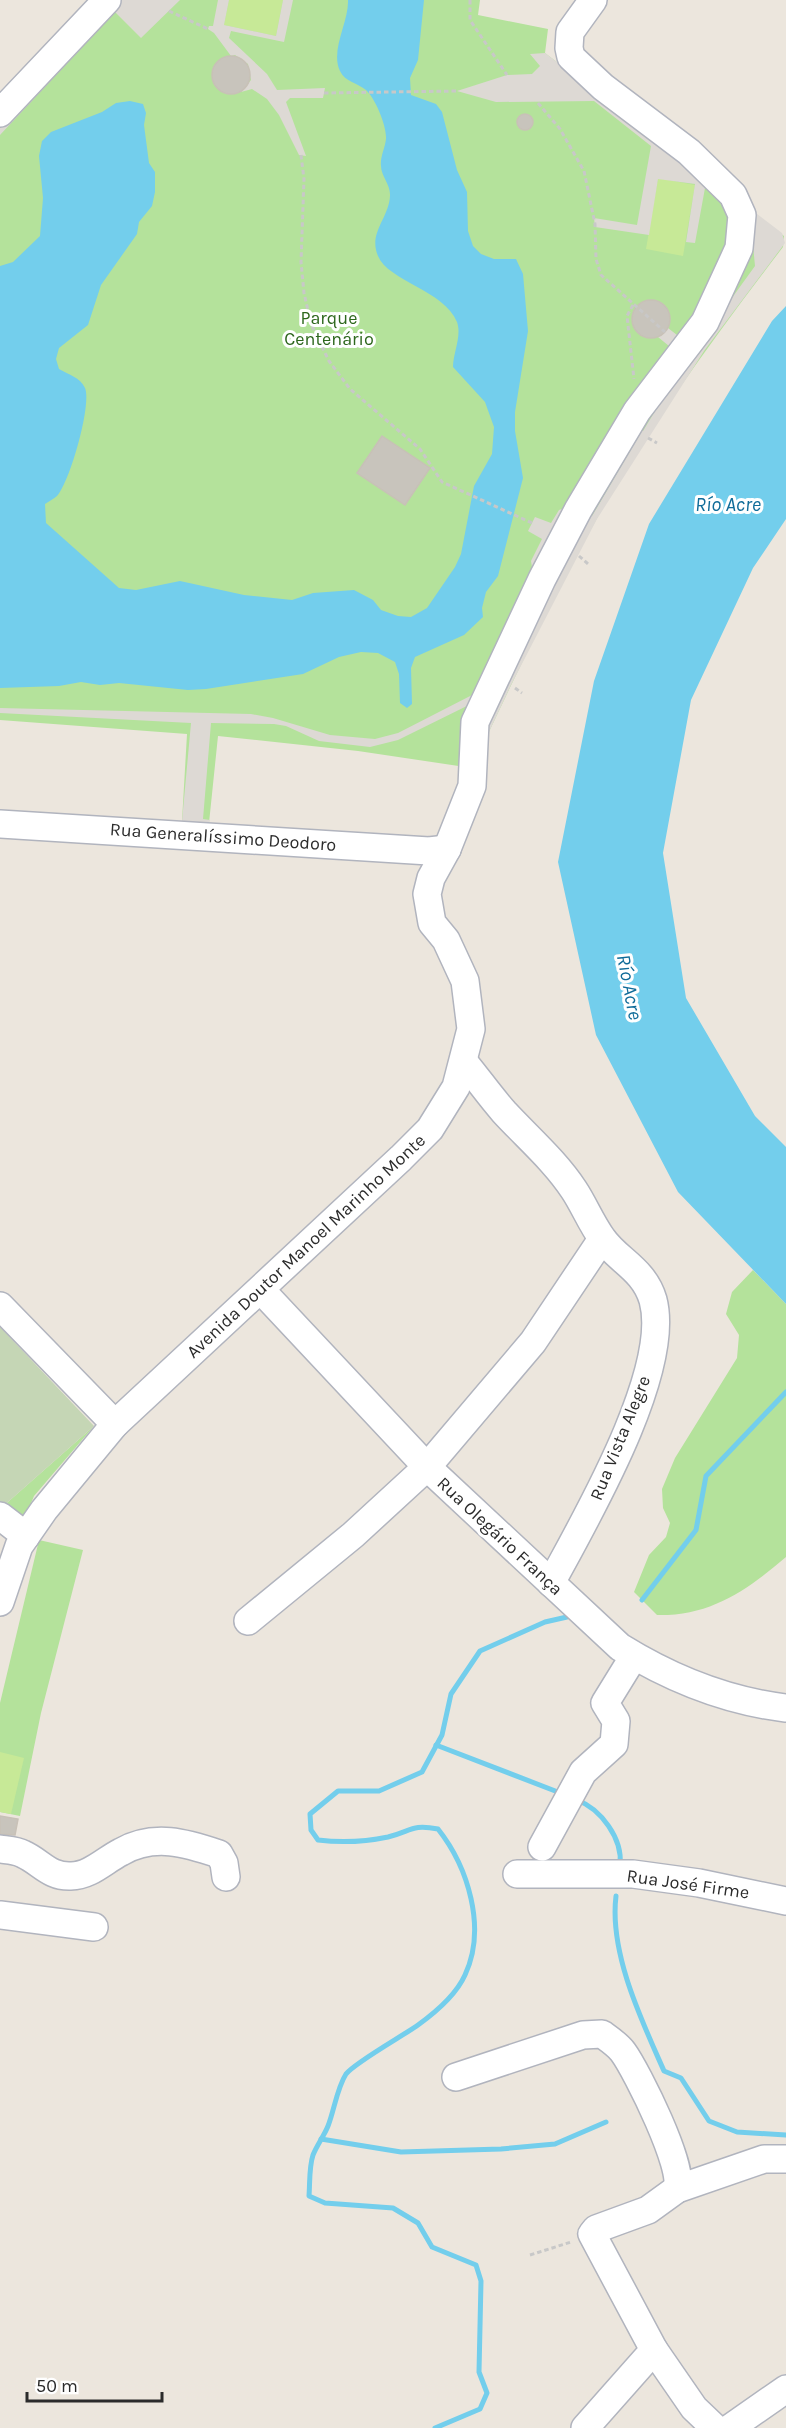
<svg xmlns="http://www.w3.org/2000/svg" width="786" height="2428" font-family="Karla,sans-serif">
	<rect width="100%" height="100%" fill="#ece6dd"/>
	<g fill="#b4e29b">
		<path d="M118,0h362l-2,15 70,14 -3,24 239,183 -1,11c-67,88 -133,177 -187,273 -45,81 -85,164 -124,248l-114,-17 -140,-15 -9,87 -27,-2 5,-87 -187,-14v-596z"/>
		<path d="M753,1270l33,34v253c-39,33 -75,59 -129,58l-23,-23 15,-37 17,-18 4,-14 -7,-15 -1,-19 13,-31 62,-100 2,-23 -13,-21 6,-22z"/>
		<polygon points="94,1426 34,1496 24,1520 0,1509"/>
		<polygon points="39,1540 83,1550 41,1713 20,1816 0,1812 0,1703"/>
	</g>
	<polygon fill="#c5d6b5" points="0,1327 94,1426 0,1509"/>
	<g fill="#c7e997">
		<polygon points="229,0 283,0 276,36 224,25"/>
		<polygon points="658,178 695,185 683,256 646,249"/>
		<polygon points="0,1752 24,1758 11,1814 0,1812"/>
	</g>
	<g fill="#ddd9d4">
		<polygon points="118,0 180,0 141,38 115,12 0,135 0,124"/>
		<polygon points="218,0 229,0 224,25 276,36 283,0 293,0 284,42 231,31 229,38 267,74 277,90 325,88 323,98 290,98 286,102 306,156 299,155 279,115 267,99 252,89 241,92 251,80 248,64 235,55 231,56 214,33 208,29 209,26 213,26"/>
		<polygon points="545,53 782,233 785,243 704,351 597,519 511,685 472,768 483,698 398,740 370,747 319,741 286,726 274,724 211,723 203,819 210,820 209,823 182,821 191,723 0,713 0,708 251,714 273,718 330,735 375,739 398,733 476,693 533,573 531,561 542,539 528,531 535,517 551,523 559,510 570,506 592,516 639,436 639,429 643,431 686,360 658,337 668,328 695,349 755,266 752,234 747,219 705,188 695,243 686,242 695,184 658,179 649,235 595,227 594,218 637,225 651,146 594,101 496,102 457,91 507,75 532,74 540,66 530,54"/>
	</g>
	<g fill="#73ceec">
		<path d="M348,0h76l-6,60 -8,18 1,17 25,9 6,8 15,58 10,22 1,39 5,15 8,8 13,5h22l7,15 5,57 -13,81v19l8,47 -25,98 -12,16 -4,16 1,9 -19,18 -49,22 -4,11 1,36 -5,4 -7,-5 -1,-29 -4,-12 -17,-9 -17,-1 -22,5 -36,17 -97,15 -18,1 -69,-7 -19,2 -19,-3 -22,4 -59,2v-422l13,-4 27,-26 3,-38 -4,-42 3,-15 9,-9 51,-20 14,-9 14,-2 13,3 3,9 -2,12 5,38 6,9v20l-3,14 -13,16 -2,12 -36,51 -13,40 -29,23 -3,11 3,10c10,6 21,8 26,19 7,16 -15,94 -28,108 -3,3 -8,5 -12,8l1,19 73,65 17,2 44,-9 64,14 48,5 21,-7 41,-3 19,10 8,10 17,6 13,1 16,-9 28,-41 6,-13 13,-68 18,-32 2,-27 -9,-25 -32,-35c0,-14 9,-31 4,-45 -13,-32 -69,-41 -79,-66 -10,-23 11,-38 12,-60 1,-11 -9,-20 -9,-30 -1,-9 4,-18 5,-27 1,-13 -11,-41 -20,-49 -8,-7 -21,-8 -26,-19 -10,-21 9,-49 8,-71z"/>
		<polygon points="786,306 786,519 753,568 691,700 663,853 686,998 755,1116 786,1147 786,1304 678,1192 596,1035 558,862 594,681 649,524 772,321"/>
	</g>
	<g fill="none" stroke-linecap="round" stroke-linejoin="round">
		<g stroke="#73ceec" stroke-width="5">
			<polyline points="642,1600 696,1530 706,1476 786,1392"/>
			<polyline points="436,1745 563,1794"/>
			<path d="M577,1800c24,9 46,39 43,65"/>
			<path d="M616,1896c-7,57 26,125 48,175l17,7 28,43 28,11 49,3"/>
			<polyline points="321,2139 401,2152 501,2149 555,2144 606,2122"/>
			<path d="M435,2428l45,-19 7,-16 -8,-21 2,-91 -5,-16 -44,-18 -14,-24 -25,-15 -68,-5 -16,-7c1,-14 0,-29 4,-41 4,-10 11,-19 15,-29 6,-15 9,-38 18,-52 8,-11 58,-39 72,-49 18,-13 38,-30 47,-50 22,-47 3,-108 -27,-146 -27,-5 -26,2 -50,8 -24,5 -46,6 -70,3l-7,-10 -1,-16 28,-23h41l43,-19 20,-37 9,-41 29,-43 65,-29 22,-5"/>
		</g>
	</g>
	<g fill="#c8c4bc" stroke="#c8c1b7" stroke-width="1.5">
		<circle cx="231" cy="75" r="19"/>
		<circle cx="525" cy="122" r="8"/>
		<circle cx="651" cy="319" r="19"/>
		<polygon points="382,436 430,468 405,505 357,473"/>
		<polygon points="0,1816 18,1819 15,1835 0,1834"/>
	</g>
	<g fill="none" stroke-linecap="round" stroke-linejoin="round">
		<defs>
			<g id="minor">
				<polyline points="0,113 107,0"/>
				<polyline points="0,824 429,851 447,849"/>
				<path d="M464,1062c14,17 26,34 40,50 24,26 51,49 70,78 10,15 17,33 28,48 15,22 42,31 51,62 19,71 -68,220 -102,283"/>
				<path d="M261,1290l166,177 193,180c50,31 107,54 166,61"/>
				<polyline points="0,1306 115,1424"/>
				<polyline points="0,1516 26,1536"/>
				<polyline points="0,1602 19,1546 44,1510 115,1424 401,1158 430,1129 456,1087 471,1029 465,981 446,940 432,923 427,894 431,878 447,849 472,786 475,722 542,579 578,510 637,411 705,322 739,248 742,215 733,195 689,152 603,87 571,57 569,48 570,32 593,0"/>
				<polyline points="248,1621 353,1535 427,1467 533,1342 602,1239"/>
				<polyline points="542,1847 583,1772 614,1744 616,1721 605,1703 634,1656"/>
				<path d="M0,1849c7,1 16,1 23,5 18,8 26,23 48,22 19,0 34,-16 50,-24 33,-19 65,-9 98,2l5,9 2,14"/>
				<polyline points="517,1874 633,1874 699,1883 786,1901"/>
				<polyline points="0,1915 94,1927"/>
				<path d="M456,2077l127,-42 19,-1c7,5 16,11 21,18 14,19 63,118 54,137"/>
				<polyline points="654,2350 694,2408 715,2428"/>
				<polyline points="585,2428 654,2350 592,2234 596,2229 648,2210 677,2189 764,2159 786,2159"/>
				<polyline points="730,2428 786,2389"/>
			</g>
		</defs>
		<use href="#minor" stroke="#b1b4be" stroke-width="30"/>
		<g stroke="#c8c8c8" stroke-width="3" stroke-dasharray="4.5 3" stroke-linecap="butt">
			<polyline points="470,0 470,20 507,75"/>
			<polyline points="169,11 208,29"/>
			<polyline points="324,93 457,91"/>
			<polyline points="538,103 560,129 584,171 595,224 596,259 601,275 665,332"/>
			<polyline points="301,155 304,179 301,262 304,293 311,324 329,361 350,389 420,449 442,482 532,523"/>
			<polyline points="633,305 627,316 634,379"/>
			<polyline points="648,438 657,443"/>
			<polyline points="579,556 588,564"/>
			<polyline points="515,688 522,693"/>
			<polyline points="530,2255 571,2242"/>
		</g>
		<use href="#minor" stroke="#fff" stroke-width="27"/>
	</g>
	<g text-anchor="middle" stroke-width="6" stroke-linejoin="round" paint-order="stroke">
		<g font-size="18" fill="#2d671c" stroke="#fff">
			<text x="329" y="324">Parque<tspan x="329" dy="21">Centenário</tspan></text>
		</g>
		<g font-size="18" fill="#2b2b2b" stroke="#fff">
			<text transform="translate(223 837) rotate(4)" y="6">Rua Generalíssimo Deodoro</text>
			<text transform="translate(306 1246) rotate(-43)" y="6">Avenida Doutor Manoel Marinho Monte</text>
			<text transform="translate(620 1438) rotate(-68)" y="6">Rua Vista Alegre</text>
			<text transform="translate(500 1536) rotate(43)" y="6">Rua Olegário França</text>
			<text transform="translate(688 1884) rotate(8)" y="6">Rua José Firme</text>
		</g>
		<g font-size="20" font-style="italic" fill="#106c99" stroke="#fff">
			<text x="728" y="511">Río Acre</text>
			<text transform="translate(630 987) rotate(79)" y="7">Río Acre</text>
		</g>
	</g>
	<path d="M27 2392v9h135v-9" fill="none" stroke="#2b2b2b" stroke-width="3"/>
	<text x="36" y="2392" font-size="18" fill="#2b2b2b" stroke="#ffffff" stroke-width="4.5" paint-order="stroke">50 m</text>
</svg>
